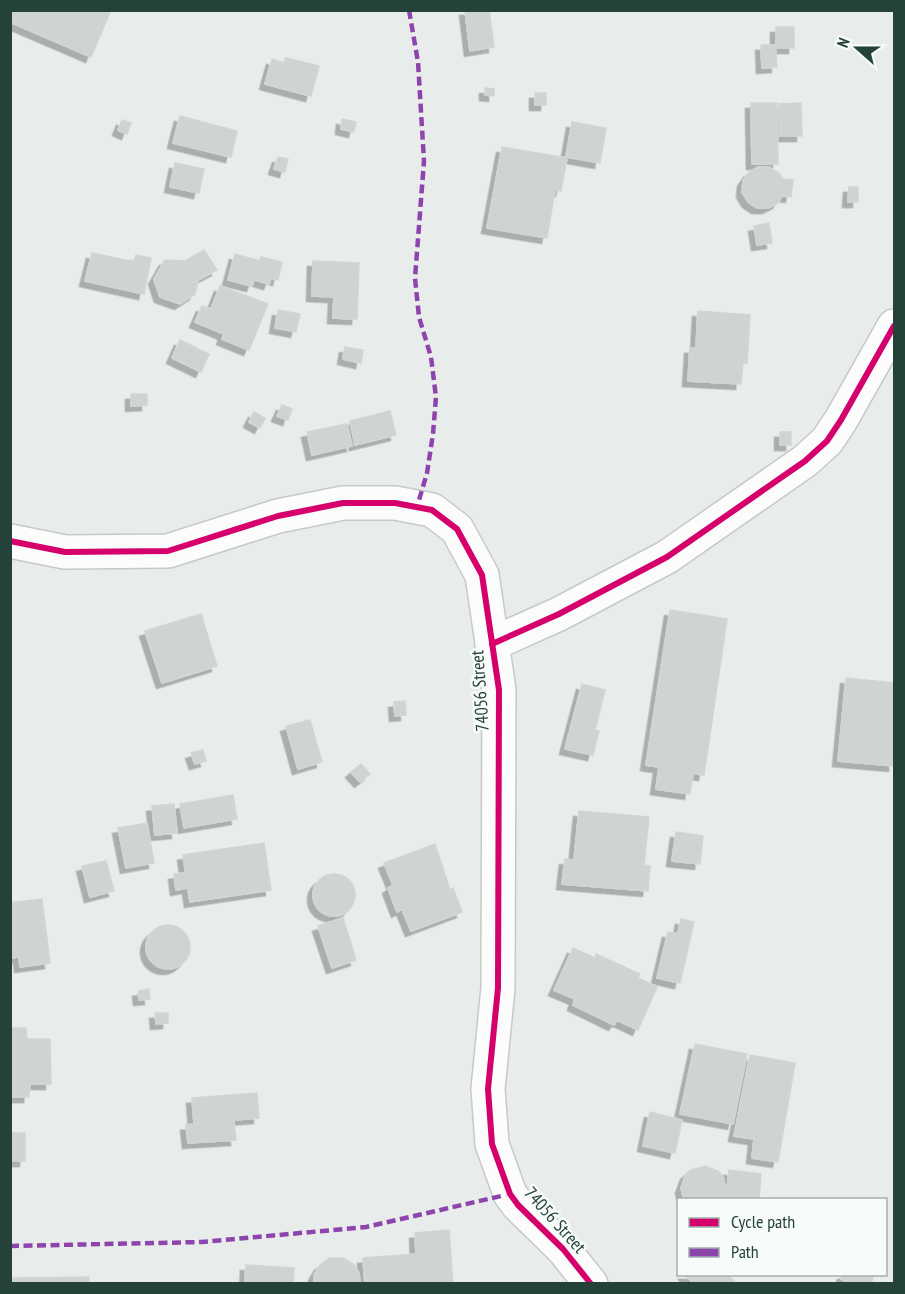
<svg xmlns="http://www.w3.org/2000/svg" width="905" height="1294" font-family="'PT Sans Narrow',sans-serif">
	<defs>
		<filter id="shadow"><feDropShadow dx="-5.5" dy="5.5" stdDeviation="0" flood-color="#0004"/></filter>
	</defs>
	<rect width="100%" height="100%" fill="#e8edeb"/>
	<g fill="#cfd4d2" stroke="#d1d6d4" stroke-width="1.5" filter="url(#shadow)">
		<polygon points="14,10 111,10 91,57 10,22"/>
		<polygon points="465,10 489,10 494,47 470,51"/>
		<rect x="776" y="27" width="18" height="21"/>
		<polygon points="761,45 775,45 777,67 762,68"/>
		<polygon points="286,58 319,66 311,96 265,84 272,59 284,63"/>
		<polygon points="485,88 494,89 494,96 485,95"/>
		<rect x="535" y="93" width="11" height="12"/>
		<polygon points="751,103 777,103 778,164 752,164"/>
		<polygon points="801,103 802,136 780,136 779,104"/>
		<polygon points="180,116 237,131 231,157 173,143"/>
		<polygon points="342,119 356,122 354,132 341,129"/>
		<polygon points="122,120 131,123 127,134 118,130"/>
		<polygon points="572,122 606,128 600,163 566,157"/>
		<polygon points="502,147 567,158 561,191 555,190 547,238 487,228"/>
		<polygon points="278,157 288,159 285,172 274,169"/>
		<polygon points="175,163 204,169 199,193 170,187"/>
		<polygon points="758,167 769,167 779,173 783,179 793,180 791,197 782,196 778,203 768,208 757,208 748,202 742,192 743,181 749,172"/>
		<polygon points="849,187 858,187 858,202 848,202"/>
		<polygon points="769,223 772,243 757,245 754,226"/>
		<polygon points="204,250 217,270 198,280 195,294 180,304 160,297 154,279 165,260 185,261"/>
		<polygon points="92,253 134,262 136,255 151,258 144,294 85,281"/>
		<polygon points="235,254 260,261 252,286 228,280"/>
		<polygon points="261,257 282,262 278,280 271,278 269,284 255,280"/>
		<polygon points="313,261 359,263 357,319 333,318 334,297 312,296"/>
		<polygon points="220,286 268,304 249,350 222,339 224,334 195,322 202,306 211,309"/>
		<polygon points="278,310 300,314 296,332 275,328"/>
		<polygon points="698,311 750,315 747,363 743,363 741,384 688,381 690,348 696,348"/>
		<polygon points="180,340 209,354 201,372 172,358"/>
		<polygon points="345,347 363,350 361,363 343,359"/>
		<polygon points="131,394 147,394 147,405 131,406"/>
		<polygon points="282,405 292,409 288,420 277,416"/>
		<polygon points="390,411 396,435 355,445 350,421"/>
		<polygon points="254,412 265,418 260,428 249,422"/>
		<polygon points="347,424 352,446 312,455 307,432"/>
		<rect x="780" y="432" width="11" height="13"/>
		<polygon points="670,610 727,619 704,775 693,773 690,794 656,789 659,767 646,765"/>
		<polygon points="201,614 217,666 162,683 145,631"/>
		<polygon points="846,678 894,683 894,766 838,761"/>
		<polygon points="582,684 605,690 595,730 599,731 593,755 565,749"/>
		<polygon points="405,701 406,715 395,716 394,702"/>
		<polygon points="310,720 322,762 298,769 286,726"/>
		<polygon points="203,750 206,761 195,764 191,753"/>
		<polygon points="361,764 370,774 360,782 351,772"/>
		<polygon points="233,795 237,819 184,828 180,804"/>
		<polygon points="174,804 177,833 155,835 152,806"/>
		<polygon points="579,811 649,817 644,865 650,866 648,891 562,884 565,859 574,860"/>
		<polygon points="147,823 154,863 126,868 118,828"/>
		<polygon points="676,832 703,836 700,864 672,861"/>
		<polygon points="264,843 271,890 190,902 183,855"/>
		<polygon points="435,844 450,890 453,888 462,912 411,931 402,909 397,912 388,888 393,885 384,863"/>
		<polygon points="106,861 114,891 90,897 82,866"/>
		<polygon points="184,873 187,888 176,890 174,874"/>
		<circle cx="334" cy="895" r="21"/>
		<polygon points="42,899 50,963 20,967 19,957 10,958 10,903"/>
		<polygon points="343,918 356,960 332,968 318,926"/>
		<polygon points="681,919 694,922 680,983 657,978 668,932 678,934"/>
		<circle cx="168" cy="947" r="22"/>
		<polygon points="573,948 595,958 596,954 640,974 638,978 657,987 638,1030 617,1020 614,1025 573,1005 575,999 554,990"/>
		<polygon points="149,989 150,999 139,1000 138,991"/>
		<polygon points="155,1013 168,1013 168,1023 156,1024"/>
		<polygon points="10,1028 26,1028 27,1039 50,1039 51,1084 30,1084 29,1097 10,1097"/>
		<polygon points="695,1044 747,1054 733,1124 680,1114"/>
		<polygon points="750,1055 795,1063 778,1162 752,1158 754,1139 734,1136"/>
		<polygon points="257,1093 259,1118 194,1123 192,1098"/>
		<polygon points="650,1112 682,1120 675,1153 643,1146"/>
		<polygon points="234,1121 236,1140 188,1143 186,1125"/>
		<rect x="10" y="1133" width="15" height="28"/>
		<polygon points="705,1166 718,1171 723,1177 726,1191 724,1198 684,1200 681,1188 686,1174 691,1170"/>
		<polygon points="729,1170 761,1174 759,1200 726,1200"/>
		<polygon points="449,1230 453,1284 365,1284 363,1258 416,1254 415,1233"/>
		<polygon points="330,1258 343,1258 353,1264 359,1273 360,1284 314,1284 314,1275 320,1265"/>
		<polygon points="246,1265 294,1268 293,1284 245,1284"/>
		<polygon points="684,1274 727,1274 737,1284 694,1284"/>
		<polygon points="843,1274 874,1274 871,1284 852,1284 841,1279"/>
		<polygon points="89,1277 89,1284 10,1284 10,1278"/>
	</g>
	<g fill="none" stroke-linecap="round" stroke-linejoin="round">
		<defs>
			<g id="minor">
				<polyline points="10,541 65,552 168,551 278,516 343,503 395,503 432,510 457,529 482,575 499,690 498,988 488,1089 492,1144 510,1194 518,1205 563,1249 591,1284"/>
				<polyline points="492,644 559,614 667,557 805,461 827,441 841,420 894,326"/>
			</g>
		</defs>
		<use href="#minor" stroke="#c5cac8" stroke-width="36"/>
		<use href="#minor" stroke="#fcfcfc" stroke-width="33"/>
		<g stroke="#8e44ad" stroke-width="4.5" stroke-dasharray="9 4.5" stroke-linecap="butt">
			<polyline points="409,10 418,62 424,161 415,278 419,317 431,357 436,397 433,434 427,473 417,507"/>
			<polyline points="10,1246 202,1242 366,1227 510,1194"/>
		</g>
		<defs>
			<g id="cycleway">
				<polyline points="10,541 65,552 168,551 278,516 343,503 395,503 432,510 457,529 482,575 499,690 498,988 488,1089 492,1144 510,1194 518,1205 563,1249 591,1284"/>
				<polyline points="492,644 559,614 667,557 805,461 827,441 841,420 894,326"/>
			</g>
		</defs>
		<use href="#cycleway" stroke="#f7fbf9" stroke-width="10"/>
		<use href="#cycleway" stroke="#d6006c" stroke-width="6"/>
	</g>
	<g text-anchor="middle" stroke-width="5" stroke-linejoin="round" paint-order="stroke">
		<g font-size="18" fill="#24423a" stroke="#f7fbf9">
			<text transform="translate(480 691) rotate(-94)" y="6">74056 Street</text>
			<text transform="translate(555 1220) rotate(48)" y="6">74056 Street</text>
		</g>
	</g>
	<rect width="905" height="1294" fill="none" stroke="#24423a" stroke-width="24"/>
	<rect x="677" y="1198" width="210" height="78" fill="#f7fbf9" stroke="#a3b1ad" stroke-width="1.5"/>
	<rect x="689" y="1218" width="30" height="9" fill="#d6006c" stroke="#a3b1ad" stroke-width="1.5"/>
	<text x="731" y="1228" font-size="18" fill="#24423a">Cycle path</text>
	<rect x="689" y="1248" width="30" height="9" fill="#8e44ad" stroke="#a3b1ad" stroke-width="1.5"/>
	<text x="731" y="1258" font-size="18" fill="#24423a">Path</text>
	<g transform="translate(857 48) rotate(291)" stroke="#f7fbf9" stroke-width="4.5" paint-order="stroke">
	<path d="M0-4.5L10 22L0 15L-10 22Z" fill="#24423a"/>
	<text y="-9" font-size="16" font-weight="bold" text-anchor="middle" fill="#24423a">N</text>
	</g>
</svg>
